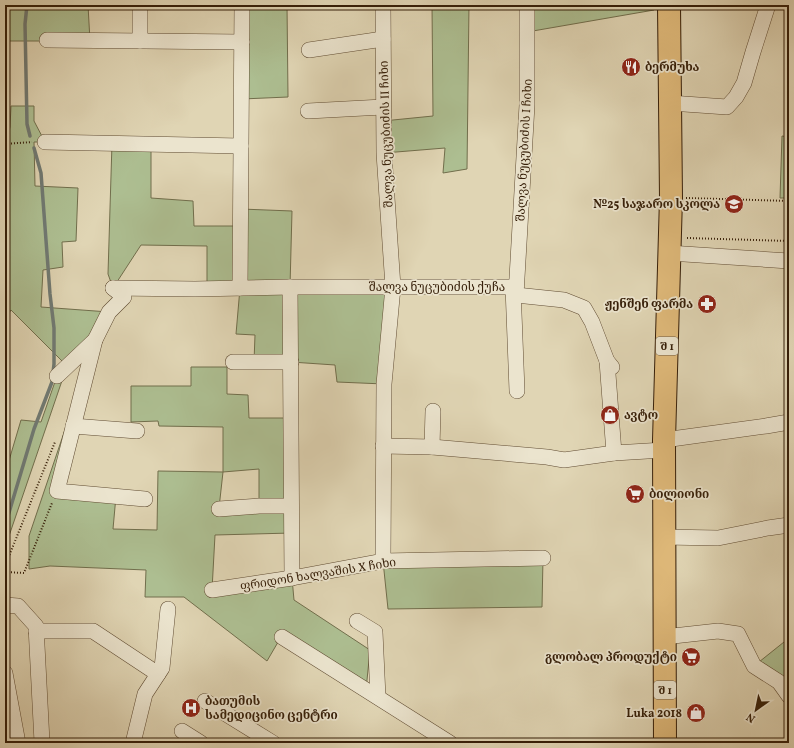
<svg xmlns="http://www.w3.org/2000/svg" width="794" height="748" font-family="Vollkorn,'Noto Serif Georgian',serif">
	<rect width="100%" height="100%" fill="#e0d5b4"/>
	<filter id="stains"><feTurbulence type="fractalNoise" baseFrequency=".005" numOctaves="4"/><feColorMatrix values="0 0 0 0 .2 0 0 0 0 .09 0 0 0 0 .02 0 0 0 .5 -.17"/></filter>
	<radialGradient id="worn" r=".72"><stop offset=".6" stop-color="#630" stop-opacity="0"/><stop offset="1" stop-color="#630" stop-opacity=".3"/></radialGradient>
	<g fill="#adbe91" stroke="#716e4c" fill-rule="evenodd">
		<polygon points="5,5 88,5 90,41 5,41"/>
		<polygon points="242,5 287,5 288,97 242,99"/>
		<polygon points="432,5 469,5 467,169 443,173 445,148 384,153 383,121 433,116"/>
		<polygon points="527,5 655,5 654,10 527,32"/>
		<path d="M11,106h23v15l11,21h-11l1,44 43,2 -2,53 -14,1 1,25 -20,3 -2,37 68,5 -52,179 59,5 -3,33 44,1 1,-59 65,1v-45l-64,-1 -1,-5 -27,1v-36h60v-19h36v27l21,1 1,23h42l1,115 -77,2 -3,55 80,-12 2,22 76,50 -4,40 -85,-53 -14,24 -83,-64h-39l1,-27 -96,-4 -21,3v-33l66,-195 -28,25 -58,170h-4v-62l16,-54 20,2 16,-46 10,-10 -56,-56 -6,9v-172l5,-20zM259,469v37l-40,2 4,-36z"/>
		<polygon points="782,136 789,137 789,198 780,198"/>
		<polygon points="112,143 151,144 151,198 193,201 194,226 241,226 241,209 292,211 290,287 393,287 384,384 337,382 335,365 291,362 254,362 255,335 236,334 240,288 207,289 207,246 141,245 113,288 108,274"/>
		<polygon points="543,558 542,607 388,609 383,561"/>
		<polygon points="789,638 789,678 779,682 754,666"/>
		<polygon points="5,705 18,743 5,743"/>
	</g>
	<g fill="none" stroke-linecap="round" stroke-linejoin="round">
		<g stroke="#707972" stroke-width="3.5">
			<polyline points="27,5 25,24 27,124 30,136"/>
			<polyline points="5,526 34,429 52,382 54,364 54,328 50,294 41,173 34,148"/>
		</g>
		<defs>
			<g id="minor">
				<polyline points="47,40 242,42"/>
				<polyline points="140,41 140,5"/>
				<polyline points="309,50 383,39"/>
				<polyline points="670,103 727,107 736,97 744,83 753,52 768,5"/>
				<polyline points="308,111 383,107"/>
				<polyline points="45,142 241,146"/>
				<polyline points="669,253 789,261"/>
				<polyline points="290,287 292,578"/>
				<polyline points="513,287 517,391"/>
				<polyline points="113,288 195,289 290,287 513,287 516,295 564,300 584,308 592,322 607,361 612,367"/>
				<polyline points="113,288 124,297 109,312 95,340 57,491 145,499"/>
				<polyline points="240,288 242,5"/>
				<polyline points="516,295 527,105 527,5"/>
				<polyline points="607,361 614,453"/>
				<polyline points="233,362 291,362"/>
				<polyline points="57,376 95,340"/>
				<polyline points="73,426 137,431"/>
				<polyline points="664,440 766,426 789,422"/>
				<polyline points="383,446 432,447 547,457 564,460 614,453 664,450"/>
				<polyline points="432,447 433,411"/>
				<polyline points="219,509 259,506 291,506"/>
				<polyline points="664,537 718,538 768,528 789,525"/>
				<polyline points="383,561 384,384 393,287 384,153 383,5"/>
				<polyline points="212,590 292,578 383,561 543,558"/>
				<polyline points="5,605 18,606 36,626 42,742"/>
				<polyline points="357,621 375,632 378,697"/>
				<polyline points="36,631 93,631 158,674"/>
				<polyline points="282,637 450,743"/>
				<polyline points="664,637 718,631 738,634 754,666 779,682 789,696"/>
				<polyline points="5,673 18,743"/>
				<polyline points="205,701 273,743"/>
				<polyline points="182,731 201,743"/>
				<polyline points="133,743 145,694 162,668 168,609"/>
			</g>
			<polyline id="highway" points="665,743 664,440 671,198 669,5"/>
		</defs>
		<use href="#minor" stroke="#604c33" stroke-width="16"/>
		<use href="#highway" stroke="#351e08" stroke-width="24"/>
		<g stroke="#351e08" stroke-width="2" stroke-dasharray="1 2" stroke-linecap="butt">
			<polyline points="5,144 32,142"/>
			<polyline points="686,198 789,201"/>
			<polyline points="687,238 789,241"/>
			<polyline points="5,566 55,442"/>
			<polyline points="5,572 24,573 52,503"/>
		</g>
		<use href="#minor" stroke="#ebe4ce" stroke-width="15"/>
		<use href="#highway" stroke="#e0ba7a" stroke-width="22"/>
	</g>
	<defs>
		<symbol id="restaurant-disc" viewBox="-11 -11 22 22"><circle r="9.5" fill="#8f2418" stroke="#ebe4ce"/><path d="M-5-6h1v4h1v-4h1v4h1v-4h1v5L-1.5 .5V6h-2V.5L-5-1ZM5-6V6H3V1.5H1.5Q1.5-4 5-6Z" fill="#fff"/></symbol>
		<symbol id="school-disc" viewBox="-11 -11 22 22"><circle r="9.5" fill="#8f2418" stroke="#ebe4ce"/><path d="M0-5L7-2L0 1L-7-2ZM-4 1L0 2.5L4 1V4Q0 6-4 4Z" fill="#fff"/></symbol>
		<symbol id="pharmacy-disc" viewBox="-11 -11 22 22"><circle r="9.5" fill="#8f2418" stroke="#ebe4ce"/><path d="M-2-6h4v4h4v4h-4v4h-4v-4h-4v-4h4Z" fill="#fff"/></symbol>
		<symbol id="shop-disc" viewBox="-11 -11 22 22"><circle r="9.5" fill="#8f2418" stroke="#ebe4ce"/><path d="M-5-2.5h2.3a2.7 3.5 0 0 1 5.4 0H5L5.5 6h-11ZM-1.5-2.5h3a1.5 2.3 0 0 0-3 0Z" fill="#fff"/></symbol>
		<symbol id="supermarket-disc" viewBox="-11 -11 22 22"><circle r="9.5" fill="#8f2418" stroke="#ebe4ce"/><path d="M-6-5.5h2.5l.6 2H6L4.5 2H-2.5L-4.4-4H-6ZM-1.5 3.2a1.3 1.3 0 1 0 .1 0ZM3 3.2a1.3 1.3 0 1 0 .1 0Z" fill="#fff"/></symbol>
		<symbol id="hospital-disc" viewBox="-11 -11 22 22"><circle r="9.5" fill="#8f2418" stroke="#ebe4ce"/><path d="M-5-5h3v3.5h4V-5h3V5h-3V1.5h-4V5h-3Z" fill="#fff"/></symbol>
	</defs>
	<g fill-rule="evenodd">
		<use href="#restaurant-disc" x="620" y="56" width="22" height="22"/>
		<use href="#school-disc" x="723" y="193" width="22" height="22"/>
		<use href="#pharmacy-disc" x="696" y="293" width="22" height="22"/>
		<use href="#shop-disc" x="599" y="404" width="22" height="22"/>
		<use href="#supermarket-disc" x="624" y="483" width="22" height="22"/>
		<use href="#supermarket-disc" x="680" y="646" width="22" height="22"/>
		<use href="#hospital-disc" x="180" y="697" width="22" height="22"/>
		<use href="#shop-disc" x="685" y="702" width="22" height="22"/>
	</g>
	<g text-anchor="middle" stroke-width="3.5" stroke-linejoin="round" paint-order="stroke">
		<g fill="#ebe4ce" stroke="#6c5943" stroke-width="1">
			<rect x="656" y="337" width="22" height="18" rx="3"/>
			<rect x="654" y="681" width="22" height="18" rx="3"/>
		</g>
		<g font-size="11" font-weight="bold" fill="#351e08">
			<text x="667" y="350">შ 1</text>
			<text x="665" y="694">შ 1</text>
		</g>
		<g font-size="12" font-weight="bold" fill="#351e08" stroke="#ebe4ce" text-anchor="start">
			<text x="645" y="71">ბერმუხა</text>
			<text x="720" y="208" text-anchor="end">№25 საჯარო სკოლა</text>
			<text x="693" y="308" text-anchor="end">ჟენშენ ფარმა</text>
			<text x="624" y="419">ავტო</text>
			<text x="649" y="498">ბილიონი</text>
			<text x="677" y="661" text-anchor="end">გლობალ პროდუქტი</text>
			<text x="205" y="705">ბათუმის<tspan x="205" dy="14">სამედიცინო ცენტრი</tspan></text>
			<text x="682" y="717" text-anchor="end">Luka 2018</text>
		</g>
		<g font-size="12" fill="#351e08" stroke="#ebe4ce">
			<text transform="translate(386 134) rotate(-92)" y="4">შალვა ნუცუბიძის II ჩიხი</text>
			<text transform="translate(524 150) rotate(-87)" y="4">შალვა ნუცუბიძის I ჩიხი</text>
			<text x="437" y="291">შალვა ნუცუბიძის ქუჩა</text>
			<text transform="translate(318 574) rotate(-9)" y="4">ფრიდონ ხალვაშის X ჩიხი</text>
		</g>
	</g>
	<rect width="794" height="748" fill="none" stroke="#e0d5b4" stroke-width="20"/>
	<rect x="6" y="6" width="782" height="736" fill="none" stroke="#351e08" stroke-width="2"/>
	<rect x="10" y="10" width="774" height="728" fill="none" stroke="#351e08"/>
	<g transform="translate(756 710) rotate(213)" stroke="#ebe4ce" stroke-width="3" paint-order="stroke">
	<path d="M0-3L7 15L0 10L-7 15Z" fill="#351e08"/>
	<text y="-6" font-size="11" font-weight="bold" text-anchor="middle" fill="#351e08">N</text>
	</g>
	<rect width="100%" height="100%" filter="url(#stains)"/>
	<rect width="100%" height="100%" fill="url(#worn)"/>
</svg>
